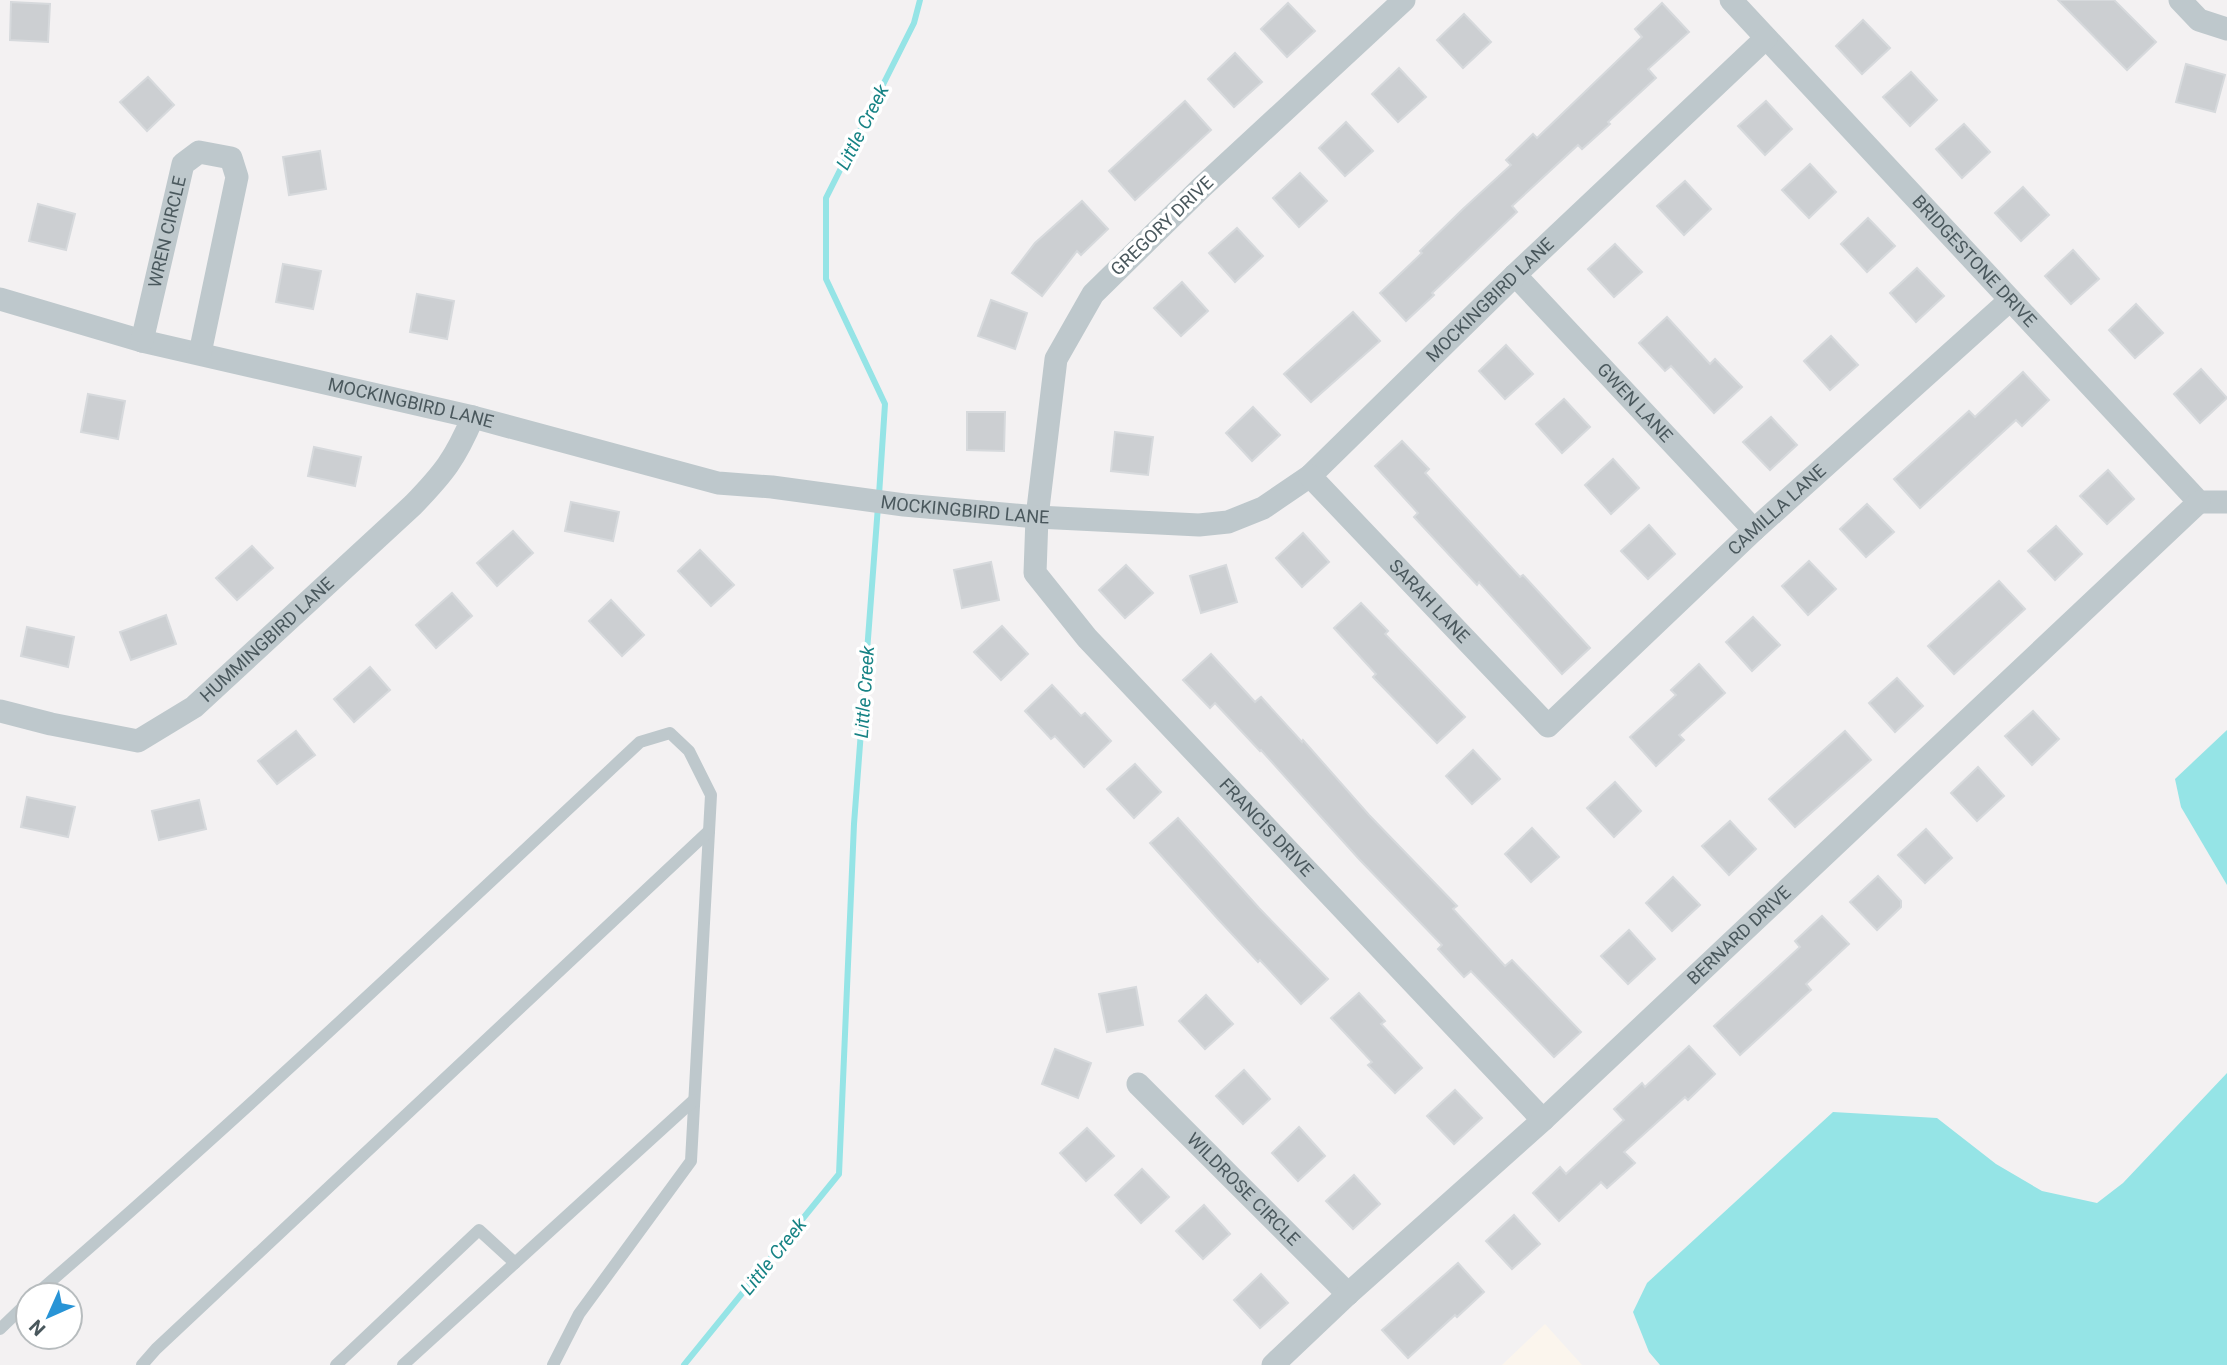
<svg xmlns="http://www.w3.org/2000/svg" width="2227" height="1365" font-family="Roboto,sans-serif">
	<rect width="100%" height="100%" fill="#f3f1f2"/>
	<polygon fill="#fbf5ed" points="1545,1324 1582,1365 1502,1365"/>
	<g fill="#95e4e6">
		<polygon points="2227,730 2227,885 2181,807 2175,779"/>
		<polygon points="2227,1073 2227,1365 1660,1365 1649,1352 1633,1312 1647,1283 1833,1112 1937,1118 1996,1164 2042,1191 2097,1203 2123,1183"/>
	</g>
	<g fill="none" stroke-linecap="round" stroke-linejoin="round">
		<g stroke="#95e4e6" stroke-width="6">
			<polyline points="879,495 885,404 826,279 826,198 914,23 920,0"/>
			<polyline points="684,1365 839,1174 854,824 878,506"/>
		</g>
	</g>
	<g fill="#cccfd2" stroke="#d6d9dc" stroke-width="2">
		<polygon points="2058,0 2114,0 2156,42 2127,70"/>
		<polygon points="11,2 50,4 48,42 10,40"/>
		<polygon points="1288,3 1315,31 1287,57 1261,29"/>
		<polygon points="1662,3 1689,32 1648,69 1656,78 1608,122 1610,124 1582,149 1578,145 1512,206 1517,212 1432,293 1434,295 1406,321 1380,293 1422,253 1420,251 1463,209 1511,165 1506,160 1533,134 1537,138 1642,37 1635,29"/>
		<polygon points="1464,14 1491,42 1463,68 1437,40"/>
		<polygon points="1863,20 1890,48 1862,74 1836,46"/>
		<polygon points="1235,53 1262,82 1234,107 1208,79"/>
		<polygon points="2186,64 2225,75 2215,112 2176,102"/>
		<polygon points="1399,68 1426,97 1398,122 1372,94"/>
		<polygon points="1911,72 1937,100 1910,126 1883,97"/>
		<polygon points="148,77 174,105 147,131 120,102"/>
		<polygon points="1185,101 1211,130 1135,200 1109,171"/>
		<polygon points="1766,101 1792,129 1765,155 1738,126"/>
		<polygon points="1346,122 1373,151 1345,176 1319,148"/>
		<polygon points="1964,124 1990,152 1962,178 1936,149"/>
		<polygon points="320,151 326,189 289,195 283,157"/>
		<polygon points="1810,164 1836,192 1809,218 1782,190"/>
		<polygon points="1300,173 1327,201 1299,227 1273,198"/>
		<polygon points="1685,181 1711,209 1684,235 1657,206"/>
		<polygon points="2023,187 2049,215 2021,241 1995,213"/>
		<polygon points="1082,201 1108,229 1081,255 1077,251 1042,296 1012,273 1035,243"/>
		<polygon points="38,204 75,214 66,250 29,241"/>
		<polygon points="1868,218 1895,246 1867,272 1841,244"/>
		<polygon points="1237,228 1263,256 1235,282 1209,253"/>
		<polygon points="1615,244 1642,272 1614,297 1588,269"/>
		<polygon points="2073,250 2099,279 2071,304 2045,276"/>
		<polygon points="283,264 321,271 313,309 276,302"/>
		<polygon points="1917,268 1944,296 1916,322 1890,293"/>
		<polygon points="1182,282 1208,311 1181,336 1154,308"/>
		<polygon points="417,294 454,301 447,339 410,332"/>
		<polygon points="991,300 1027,313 1015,349 978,336"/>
		<polygon points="2136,304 2163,333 2135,358 2109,330"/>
		<polygon points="1353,312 1380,341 1311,402 1284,374"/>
		<polygon points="1667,317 1710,364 1715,359 1742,387 1714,413 1671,366 1665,371 1639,343"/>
		<polygon points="1831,336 1858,365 1830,390 1804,361"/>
		<polygon points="1506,345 1533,374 1505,399 1479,371"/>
		<polygon points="2201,369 2227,398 2200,423 2174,394"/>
		<polygon points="2023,372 2049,400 2022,426 2016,420 1920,508 1894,479 1969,411 1975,417"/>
		<polygon points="88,394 125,401 118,439 81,432"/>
		<polygon points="1564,399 1590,427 1562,453 1536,424"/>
		<polygon points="1253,407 1280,435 1252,461 1226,433"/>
		<polygon points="967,412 1005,412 1004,451 967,450"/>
		<polygon points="1771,417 1797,445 1770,470 1743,442"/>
		<polygon points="1115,432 1153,437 1148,475 1111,471"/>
		<polygon points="1402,441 1429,469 1425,473 1520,577 1523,575 1590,648 1562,674 1479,582 1477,585 1414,517 1418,513 1375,466"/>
		<polygon points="314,447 361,457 355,486 308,476"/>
		<polygon points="1613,459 1639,488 1611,514 1585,485"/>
		<polygon points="2108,470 2134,499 2107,524 2080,496"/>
		<polygon points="571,502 619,512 613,541 565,531"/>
		<polygon points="1867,504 1894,532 1866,557 1840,529"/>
		<polygon points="1649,525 1675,554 1648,579 1621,551"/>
		<polygon points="2056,526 2082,554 2055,580 2028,551"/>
		<polygon points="513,531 533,553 497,586 477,563"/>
		<polygon points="1303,533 1329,562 1302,587 1276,558"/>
		<polygon points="252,546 273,568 237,600 216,578"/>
		<polygon points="700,550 734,585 711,606 678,571"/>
		<polygon points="1809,561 1836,589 1808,615 1782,586"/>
		<polygon points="991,562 999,600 962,608 954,570"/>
		<polygon points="1126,565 1153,593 1125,618 1099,590"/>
		<polygon points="1226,565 1237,602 1201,613 1190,576"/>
		<polygon points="1999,581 2025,609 1954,674 1928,646"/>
		<polygon points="452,593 472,616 436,648 416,625"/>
		<polygon points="611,600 644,635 622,656 589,621"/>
		<polygon points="1361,603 1388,631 1385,634 1465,717 1437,743 1373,677 1376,674 1334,628"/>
		<polygon points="166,615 176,644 131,660 120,632"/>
		<polygon points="1753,617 1780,645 1752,671 1726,642"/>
		<polygon points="1002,626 1028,654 1001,680 974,652"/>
		<polygon points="27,627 74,637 68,667 21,656"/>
		<polygon points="1211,654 1255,702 1261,697 1302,742 1303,740 1369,815 1457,906 1453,909 1505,966 1512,960 1581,1032 1554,1057 1471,971 1464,977 1438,949 1442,945 1359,859 1261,750 1260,751 1215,703 1210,708 1183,680"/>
		<polygon points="1699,664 1725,693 1679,735 1684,740 1656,766 1630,737 1676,695 1671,690"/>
		<polygon points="370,667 390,690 354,722 334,699"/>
		<polygon points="1897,678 1923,706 1895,732 1869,703"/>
		<polygon points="1052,685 1081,716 1085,713 1111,741 1084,767 1055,736 1051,739 1025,711"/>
		<polygon points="2033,711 2059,739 2032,765 2005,736"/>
		<polygon points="296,731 315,755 277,784 258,761"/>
		<polygon points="1845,731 1871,760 1795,827 1769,799"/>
		<polygon points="1473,750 1500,779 1472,804 1446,776"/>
		<polygon points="1135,764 1161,792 1134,818 1107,789"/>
		<polygon points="1978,767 2004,796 1977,821 1951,793"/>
		<polygon points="1615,782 1641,811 1614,837 1587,808"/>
		<polygon points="27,797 75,807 68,837 21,827"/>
		<polygon points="199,800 206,829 159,840 152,811"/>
		<polygon points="1178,818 1259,908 1328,979 1301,1004 1260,960 1258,962 1218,919 1150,843"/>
		<polygon points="1730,821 1756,849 1729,875 1702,846"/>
		<polygon points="1532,828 1559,857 1531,882 1505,854"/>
		<polygon points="1926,829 1952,858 1925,883 1898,855"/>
		<polygon points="1878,876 1901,901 1901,907 1877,930 1850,902"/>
		<polygon points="1673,877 1700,905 1672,931 1646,903"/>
		<polygon points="1822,916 1849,944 1806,984 1811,990 1740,1055 1714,1026 1800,947 1795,941"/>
		<polygon points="1629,930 1655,959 1628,984 1601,956"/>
		<polygon points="1136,987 1143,1025 1107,1032 1099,994"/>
		<polygon points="1359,993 1385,1021 1381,1024 1422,1068 1395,1093 1368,1065 1372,1062 1331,1018"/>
		<polygon points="1206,995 1233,1024 1205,1049 1179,1021"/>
		<polygon points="1689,1046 1715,1074 1688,1100 1685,1097 1624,1152 1635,1163 1607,1188 1601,1182 1559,1221 1533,1193 1560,1167 1566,1174 1624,1120 1614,1109 1642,1083 1645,1087"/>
		<polygon points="1055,1049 1091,1063 1078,1098 1042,1084"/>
		<polygon points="1244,1070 1270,1099 1243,1124 1216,1096"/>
		<polygon points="1455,1090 1482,1118 1454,1144 1427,1116"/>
		<polygon points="1299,1127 1325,1156 1298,1181 1272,1153"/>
		<polygon points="1087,1128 1114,1156 1086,1181 1060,1153"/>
		<polygon points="1142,1169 1169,1197 1141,1223 1115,1195"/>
		<polygon points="1354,1175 1380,1204 1353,1229 1326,1201"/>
		<polygon points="1204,1205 1230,1234 1203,1259 1176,1231"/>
		<polygon points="1514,1215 1540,1244 1512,1269 1486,1241"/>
		<polygon points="1458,1263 1484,1292 1457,1317 1455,1315 1408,1358 1382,1330"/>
		<polygon points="1261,1274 1288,1303 1260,1328 1234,1300"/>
	</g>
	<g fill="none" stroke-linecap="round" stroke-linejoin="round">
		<g stroke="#bec8cc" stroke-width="12">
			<path d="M35,1295c207,-179 406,-367 605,-553l30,-9 19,18 22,44 -20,366 -112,153 -26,51"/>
			<polyline points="0,1329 28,1302"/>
			<polyline points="142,1365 156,1349 709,831"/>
			<polyline points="336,1365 479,1230 515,1263"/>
			<polyline points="403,1365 694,1100"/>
		</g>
		<g stroke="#bec8cc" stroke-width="23">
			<path id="s1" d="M1404,0l-202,187 -109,107 -37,65 -19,158 -2,56 52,65 456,482"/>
			<path id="s2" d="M1731,0l468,502h28"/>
			<polyline points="2180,0 2199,20 2227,29"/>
			<path id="s3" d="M1515,275l239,255"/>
			<path id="s4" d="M0,299l142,42 331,76 245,66 54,4 132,18 133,12 162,8 29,-3 35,-14 47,-32 205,-201 251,-237"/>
			<path id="s5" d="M142,341l41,-177 16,-12 32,6 6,19 -37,176"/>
			<path id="s6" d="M1310,476l238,250 206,-196 256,-230"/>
			<path id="s7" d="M0,711l51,13 87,17 56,-34 219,-202c31,-32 42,-46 60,-88"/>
			<path id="s8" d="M1138,1084l210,210"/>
			<path id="s9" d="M1273,1365l75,-71 195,-174 656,-618"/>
		</g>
	</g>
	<g text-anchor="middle" stroke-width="7" stroke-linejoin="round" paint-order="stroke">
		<g font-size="18" fill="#4a585d" stroke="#fff">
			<text transform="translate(1162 226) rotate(-44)" y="6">GREGORY DRIVE</text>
			<text dy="6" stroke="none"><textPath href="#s5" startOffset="112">WREN CIRCLE</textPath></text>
			<text dy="6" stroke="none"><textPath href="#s2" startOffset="357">BRIDGESTONE DRIVE</textPath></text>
			<text dy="6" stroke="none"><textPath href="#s4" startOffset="1600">MOCKINGBIRD LANE</textPath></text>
			<text dy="6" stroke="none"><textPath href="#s3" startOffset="175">GWEN LANE</textPath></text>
			<text dy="6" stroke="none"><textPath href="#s4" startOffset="424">MOCKINGBIRD LANE</textPath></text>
			<text dy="6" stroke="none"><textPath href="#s4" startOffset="990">MOCKINGBIRD LANE</textPath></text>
			<text dy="6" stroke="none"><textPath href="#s6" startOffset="660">CAMILLA LANE</textPath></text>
			<text dy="6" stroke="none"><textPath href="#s6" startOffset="173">SARAH LANE</textPath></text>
			<text dy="6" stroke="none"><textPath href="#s7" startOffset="306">HUMMINGBIRD LANE</textPath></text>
			<text dy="6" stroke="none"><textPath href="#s1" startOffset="1062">FRANCIS DRIVE</textPath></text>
			<text dy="6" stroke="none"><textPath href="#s9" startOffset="634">BERNARD DRIVE</textPath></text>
			<text dy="6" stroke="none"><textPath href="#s8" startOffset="149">WILDROSE CIRCLE</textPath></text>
		</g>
		<g font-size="19" font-style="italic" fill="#178385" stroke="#fff">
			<text transform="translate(862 127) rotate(-63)" y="7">Little Creek</text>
			<text transform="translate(864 692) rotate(-86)" y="7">Little Creek</text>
			<text transform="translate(773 1256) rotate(-51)" y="7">Little Creek</text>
		</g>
	</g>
	<g transform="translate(49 1316) rotate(225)"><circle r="33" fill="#ffffff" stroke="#b7bcbe" stroke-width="2"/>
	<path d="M0-5L12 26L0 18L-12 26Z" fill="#2894d6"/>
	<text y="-10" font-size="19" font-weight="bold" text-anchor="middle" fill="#4a585d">N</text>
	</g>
</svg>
